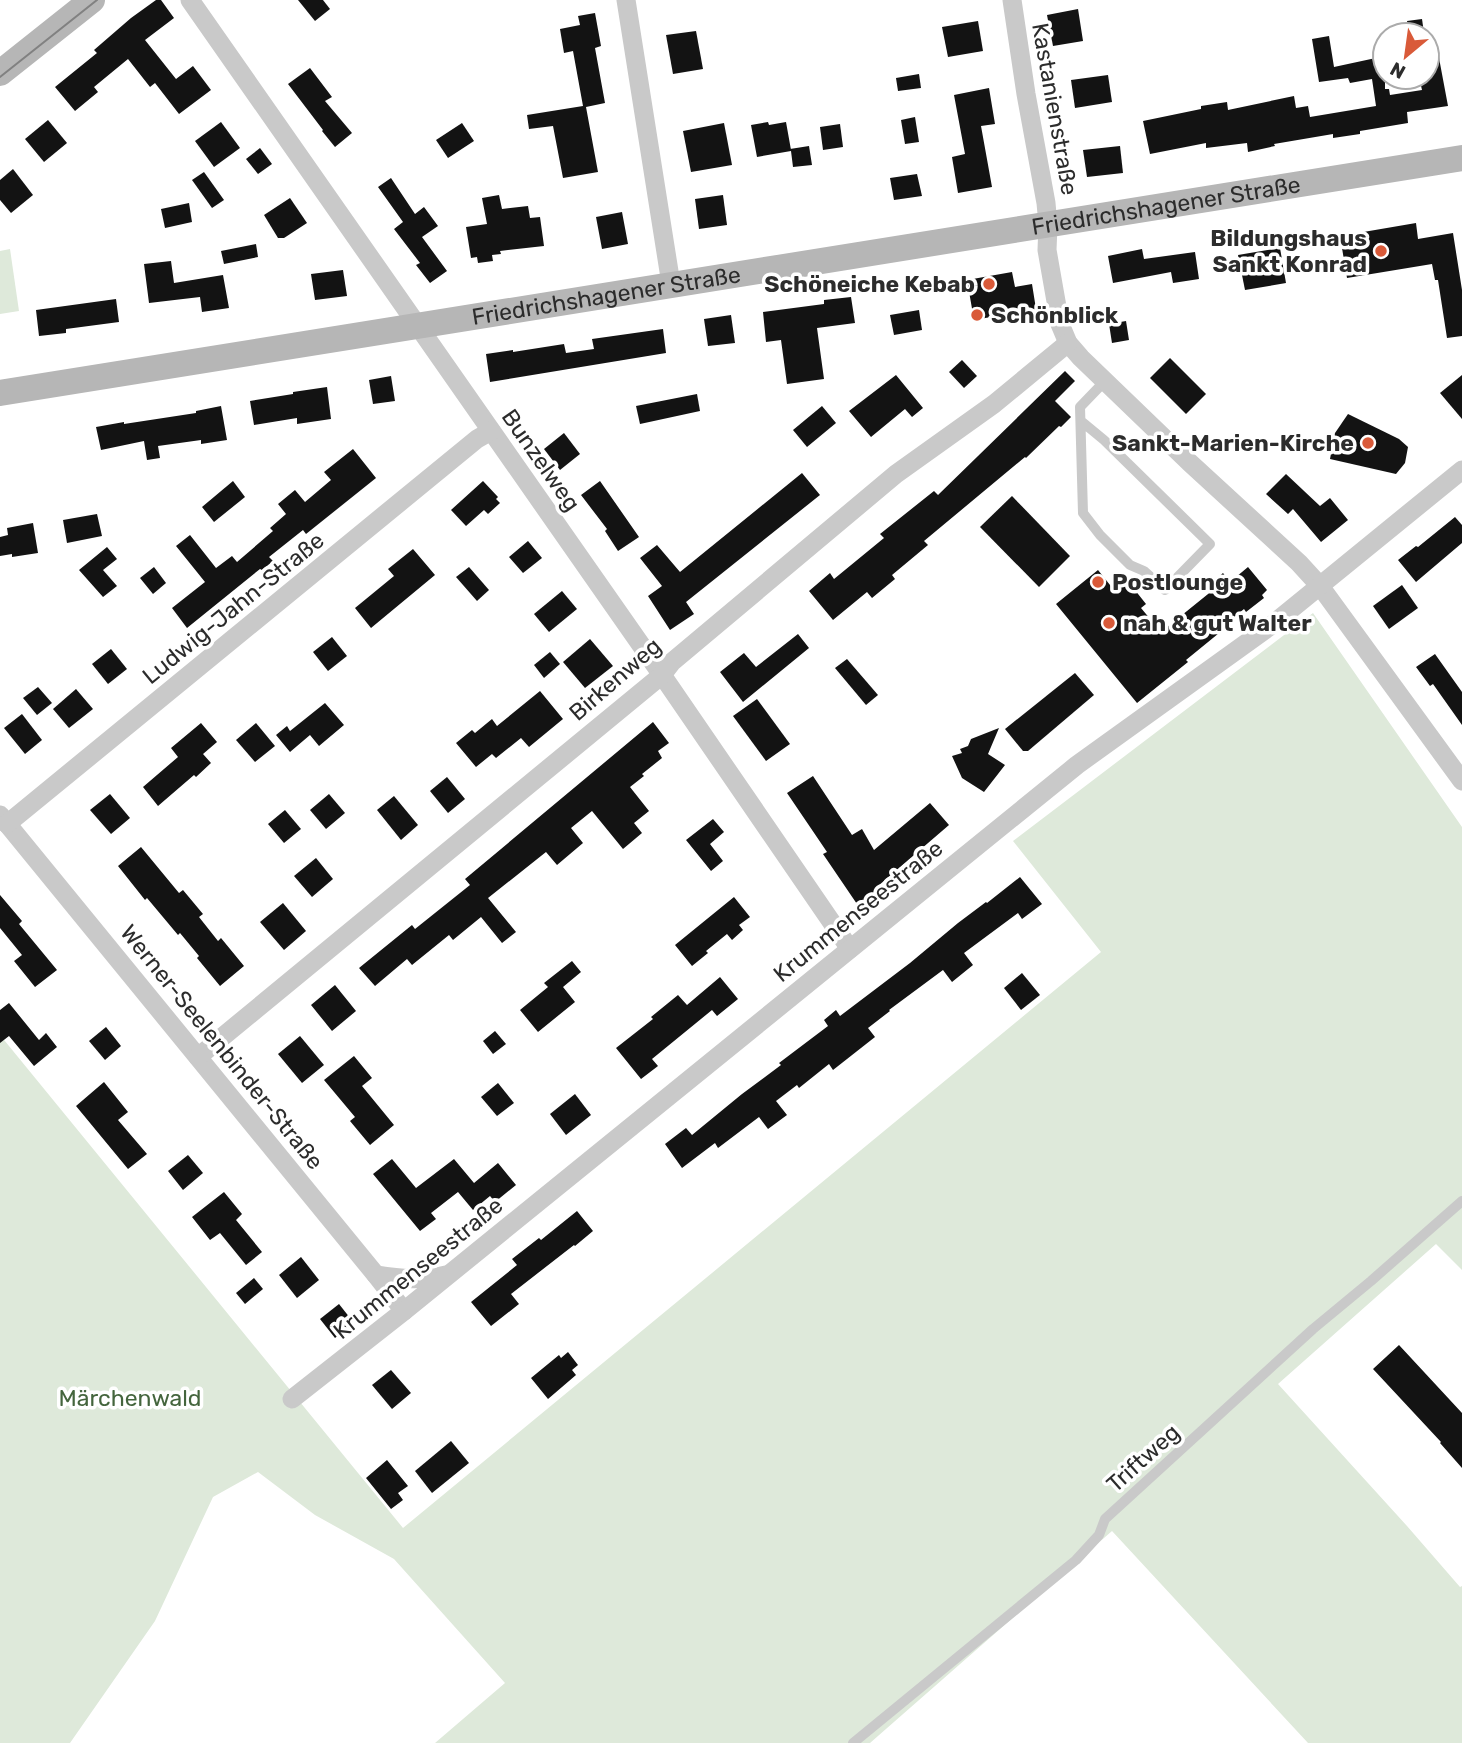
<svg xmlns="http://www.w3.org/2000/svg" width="1462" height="1743" font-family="Rubik,sans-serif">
	<rect width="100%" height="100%" fill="#fff"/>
	<g fill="#dee9da">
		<polygon points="10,249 19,311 0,314 0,251"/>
		<polygon points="1313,613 1462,827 1462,1270 1436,1244 1278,1384 1407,1526 1460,1587 1462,1586 1462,1743 1308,1743 1112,1531 870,1743 435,1743 505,1683 394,1559 315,1515 258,1472 213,1497 155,1621 70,1743 0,1743 0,1035 403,1528 1101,952 1013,841"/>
	</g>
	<g fill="#131313">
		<polygon points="156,0 161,0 174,18 145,40 176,79 193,66 211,90 179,114 155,83 150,87 128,59 94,87 98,92 75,111 55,87 97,53 94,50 131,18"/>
		<polygon points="298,0 323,0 330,9 315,21"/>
		<polygon points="1078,9 1083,41 1053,46 1047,15"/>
		<polygon points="595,13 601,46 595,48 605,103 586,107 598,172 563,178 553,126 529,129 527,115 583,106 573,51 564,53 560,29 580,25 578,16"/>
		<polygon points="1422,19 1424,33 1410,35 1407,21"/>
		<polygon points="978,21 983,51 948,57 942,27"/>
		<polygon points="696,31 703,69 673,74 666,35"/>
		<polygon points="1329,36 1334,67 1385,56 1385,89 1389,89 1390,95 1422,90 1419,77 1427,77 1427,60 1439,58 1448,106 1407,112 1408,123 1360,131 1360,134 1333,138 1333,134 1274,144 1275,146 1248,152 1247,143 1206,148 1206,143 1150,154 1143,121 1201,109 1201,106 1227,102 1228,110 1294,96 1296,108 1308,106 1310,117 1376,106 1372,79 1350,83 1348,78 1319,82 1312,39"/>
		<polygon points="310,68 332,97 325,101 352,133 335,147 322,131 323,130 288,84"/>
		<polygon points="919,74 921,88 898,91 896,78"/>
		<polygon points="1108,75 1112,102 1075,108 1071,80"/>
		<polygon points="989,88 995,124 981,126 992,187 958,193 952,157 965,154 954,95"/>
		<polygon points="915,117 919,142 905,144 901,120"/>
		<polygon points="48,120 67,143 44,162 25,139"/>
		<polygon points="221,122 240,148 214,167 195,141"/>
		<polygon points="768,122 769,125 786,122 791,150 790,149 809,146 812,165 793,167 791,151 757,157 751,125"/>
		<polygon points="462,123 474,141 448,158 436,140"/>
		<polygon points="724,123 732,165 691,172 683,131"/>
		<polygon points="840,124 843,147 823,150 820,127"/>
		<polygon points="1120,146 1123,173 1087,177 1083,150"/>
		<polygon points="260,148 272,164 258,174 246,159"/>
		<polygon points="13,169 33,195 11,213 0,200 0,180"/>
		<polygon points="204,172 224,200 212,208 192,180"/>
		<polygon points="917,174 922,196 894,200 890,178"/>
		<polygon points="391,178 415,214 424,207 438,226 422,237 447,271 430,283 416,265 420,263 394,229 403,222 378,187"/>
		<polygon points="499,195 502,209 528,206 530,218 540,217 544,246 500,251 501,254 492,255 493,261 478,263 477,257 471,258 466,227 487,224 482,198"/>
		<polygon points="723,195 727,225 699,229 695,199"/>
		<polygon points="290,198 307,223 284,238 278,238 264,215"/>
		<polygon points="189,203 192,222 165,228 161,209"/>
		<polygon points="622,212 628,244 602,249 596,217"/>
		<polygon points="1416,223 1418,239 1453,233 1462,290 1462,336 1447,338 1438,280 1435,280 1432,264 1347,278 1340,236"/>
		<polygon points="256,244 258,257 224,264 221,251"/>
		<polygon points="1280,248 1286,283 1245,290 1238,255"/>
		<polygon points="1142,249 1144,259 1195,252 1199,279 1173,283 1171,272 1113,283 1108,256"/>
		<polygon points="171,261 174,283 223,275 229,308 202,312 200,297 149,303 144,264"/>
		<polygon points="343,270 347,296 315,300 311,274"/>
		<polygon points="1012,272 1015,287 1032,284 1036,309 974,320 967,280"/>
		<polygon points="851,297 855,323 817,328 824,379 787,384 781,340 766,342 763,312 824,304 824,300"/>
		<polygon points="116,299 119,322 66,329 66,333 39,336 36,310"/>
		<polygon points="919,310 922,330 894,335 890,315"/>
		<polygon points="731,315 735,343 708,346 704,319"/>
		<polygon points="1126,321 1129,340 1112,343 1109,324"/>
		<polygon points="663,329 666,353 490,382 486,354 513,350 513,352 564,344 566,353 594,349 592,339"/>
		<polygon points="1170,358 1206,394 1186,414 1150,378"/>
		<polygon points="962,360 977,376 964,388 949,372"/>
		<polygon points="1065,371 1075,381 1055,401 1071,417 1061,427 1059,426 1026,458 1025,457 924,541 928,545 892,575 895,579 872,598 867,592 833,620 809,591 830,573 834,579 884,538 880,534 934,491 938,495"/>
		<polygon points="896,375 923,408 912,417 905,409 871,437 849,411"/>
		<polygon points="1462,375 1462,419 1440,393"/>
		<polygon points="391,376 395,401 373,404 369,380"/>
		<polygon points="327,387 331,419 297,424 297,418 254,425 250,401 293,394 293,392"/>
		<polygon points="697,394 700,411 640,424 636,406"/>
		<polygon points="221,406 227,440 201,444 201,440 158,446 160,458 147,460 144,441 101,450 96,427 124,422 124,424 196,413 196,411"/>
		<polygon points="822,406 836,423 807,447 793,430"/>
		<polygon points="1348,414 1399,439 1408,447 1405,463 1396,474 1330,459 1335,433"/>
		<polygon points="564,433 580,454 560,470 544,449"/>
		<polygon points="353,449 376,478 306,534 303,530 269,557 273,561 262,570 260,569 187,628 172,608 205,582 176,546 190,535 216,568 232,556 237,562 273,531 270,528 286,514 278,504 295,490 305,502 331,480 324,472"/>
		<polygon points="802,473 820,495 686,602 694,614 670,630 648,596 662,586 640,558 657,545 680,572"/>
		<polygon points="1286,474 1320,506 1330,498 1348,520 1321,542 1293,509 1288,514 1266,494"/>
		<polygon points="233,481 245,497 214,522 202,507"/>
		<polygon points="483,481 498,497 496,499 500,503 488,514 484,510 466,526 451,510"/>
		<polygon points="600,481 639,537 618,551 605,531 607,529 581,495"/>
		<polygon points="1012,496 1070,556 1039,587 980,527"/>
		<polygon points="97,514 102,536 67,543 63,520"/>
		<polygon points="1455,517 1462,525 1462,543 1416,582 1398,560 1416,546 1418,547"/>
		<polygon points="33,523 38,553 12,557 12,554 0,556 0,537 8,535 7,528"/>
		<polygon points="528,541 542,558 523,573 509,557"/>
		<polygon points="107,547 117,559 103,570 117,586 103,597 79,570"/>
		<polygon points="413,549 435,575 371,628 355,608 394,576 388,569"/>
		<polygon points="154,567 166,583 153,594 140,578"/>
		<polygon points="469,567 489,590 477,601 456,577"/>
		<polygon points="1248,567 1267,590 1262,595 1264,598 1246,612 1244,609 1222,627 1224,629 1186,660 1188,662 1137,703 1056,604 1098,570 1114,590 1127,580 1146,604 1141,608 1161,632 1213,590 1209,585 1223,573 1230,582"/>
		<polygon points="1402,585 1418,608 1389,629 1373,606"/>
		<polygon points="562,591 577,609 549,632 534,614"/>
		<polygon points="798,634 809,648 743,702 720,672 744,653 756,667"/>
		<polygon points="332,637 347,656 328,671 313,652"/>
		<polygon points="590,639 613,666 585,688 563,662"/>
		<polygon points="111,649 127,669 108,684 92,664"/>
		<polygon points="550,652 560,664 544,678 534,665"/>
		<polygon points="1435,654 1462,692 1462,725 1433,684 1430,686 1416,667"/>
		<polygon points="847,659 878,695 866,705 835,668"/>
		<polygon points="1075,673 1094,695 1028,751 1023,751 1005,729"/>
		<polygon points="38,687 52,703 37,715 23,698"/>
		<polygon points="76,689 93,709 69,728 53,709"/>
		<polygon points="540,691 563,719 529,747 521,738 496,758 492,754 476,767 456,743 472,730 475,733 492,719 497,726"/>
		<polygon points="757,699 790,744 766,761 733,716"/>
		<polygon points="325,703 344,725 319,746 310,735 290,752 276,735 287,726 290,731"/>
		<polygon points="22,714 42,740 25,754 4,728"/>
		<polygon points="653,722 669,743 658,751 662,758 642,774 644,776 630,787 649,811 634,823 642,833 623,849 592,811 571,828 583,843 557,865 546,852 488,898 516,932 502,943 481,917 453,940 449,935 412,965 407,959 375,986 359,968 412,925 415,929 470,885 465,879"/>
		<polygon points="201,723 217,742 203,754 211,763 196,777 194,775 158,806 143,787 178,757 171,748"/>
		<polygon points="256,723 275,746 255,762 236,740"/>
		<polygon points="999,728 988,754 1005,765 984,792 962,778 952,756 962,753 960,749 968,746 971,739"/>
		<polygon points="813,776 852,835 862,829 874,850 930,803 949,825 878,886 882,892 859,907 823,854 827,852 787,793"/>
		<polygon points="447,777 465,799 448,813 430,791"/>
		<polygon points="110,794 130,818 111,834 90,810"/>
		<polygon points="329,794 345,813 326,829 310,810"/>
		<polygon points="394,796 418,825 401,840 377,810"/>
		<polygon points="285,810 301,829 284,843 268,824"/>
		<polygon points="713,819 724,832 710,844 723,861 711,871 686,840"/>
		<polygon points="141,847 179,893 183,890 203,914 199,917 218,941 221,938 244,966 220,986 197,958 199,956 180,933 178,935 147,898 145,900 118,866"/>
		<polygon points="316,858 333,879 312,897 294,876"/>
		<polygon points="1020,877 1042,904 1022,919 1018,913 964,953 973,965 952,982 943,970 889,1010 890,1011 868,1028 875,1037 833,1070 829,1064 799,1088 797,1085 776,1101 787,1115 768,1129 759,1117 718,1148 715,1143 682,1168 665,1144 686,1128 692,1135 742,1094 781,1065 779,1063 828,1026 824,1020 836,1010 840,1016 910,963 958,923 986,902 987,903"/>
		<polygon points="0,895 22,921 19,924 57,970 35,987 14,961 22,955 0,928"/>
		<polygon points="734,897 750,917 739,925 743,930 732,940 727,934 706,951 708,953 692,966 675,945"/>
		<polygon points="283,903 306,931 284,950 260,922"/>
		<polygon points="572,961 581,972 563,987 575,1002 538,1032 520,1010 548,987 544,983"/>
		<polygon points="1022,973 1040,995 1021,1010 1004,988"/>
		<polygon points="720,977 738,999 717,1016 712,1010 652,1059 658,1066 641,1079 616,1048 653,1019 651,1017 678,995 687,1005"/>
		<polygon points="335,985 356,1011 332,1031 311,1005"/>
		<polygon points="9,1003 39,1040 46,1033 57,1047 34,1066 9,1036 0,1043 0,1010"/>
		<polygon points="106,1027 121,1046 105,1060 89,1041"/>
		<polygon points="495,1031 506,1044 493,1054 483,1041"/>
		<polygon points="300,1036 324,1065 302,1083 278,1054"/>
		<polygon points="354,1056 372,1078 362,1086 394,1125 370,1145 350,1121 355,1117 324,1080"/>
		<polygon points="104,1082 128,1112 118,1120 147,1154 128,1169 76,1106"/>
		<polygon points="498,1083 514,1103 497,1116 481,1097"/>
		<polygon points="575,1094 591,1115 566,1135 550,1114"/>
		<polygon points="188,1155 203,1173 183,1190 168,1171"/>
		<polygon points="392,1159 416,1188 454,1159 474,1183 498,1163 516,1185 495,1202 490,1196 473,1210 458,1192 431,1213 436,1219 420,1231 373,1174"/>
		<polygon points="224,1192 242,1214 236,1220 262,1252 246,1265 220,1233 210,1240 192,1217"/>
		<polygon points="577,1211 593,1231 575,1246 574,1245 511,1294 519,1304 491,1326 471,1302 517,1265 512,1259 539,1238 541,1240"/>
		<polygon points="301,1257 319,1280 297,1298 279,1275"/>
		<polygon points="254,1278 263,1289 245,1304 236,1293"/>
		<polygon points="339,1304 354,1323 335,1338 320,1319"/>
		<polygon points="1399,1345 1462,1413 1462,1468 1440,1443 1441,1442 1373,1369"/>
		<polygon points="568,1352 578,1365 572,1370 576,1375 548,1399 531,1378 559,1355 561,1358"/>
		<polygon points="391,1370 411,1393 392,1409 372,1385"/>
		<polygon points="451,1441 469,1463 432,1493 415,1471"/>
		<polygon points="387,1460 408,1486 398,1493 403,1500 391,1509 366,1478"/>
	</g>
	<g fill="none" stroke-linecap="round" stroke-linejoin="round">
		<g stroke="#c9c9c9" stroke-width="10">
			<polyline points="1081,421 1104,440 1210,544 1165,590 1144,571 1130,565 1100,535 1083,513 1080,407 1105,381"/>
			<polyline points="853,1743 1076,1560 1099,1535 1105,1519 1313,1329 1371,1281 1462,1201"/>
		</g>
		<g stroke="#c9c9c9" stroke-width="19">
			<polyline points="190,0 662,675 850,949"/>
			<polyline points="626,0 671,284"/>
			<polyline points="1012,0 1026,94 1046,203 1048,225 1047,250 1060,324 1068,343 1081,358 1189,462 1299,563 1320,586 1462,781"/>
			<polyline points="0,815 376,1275 404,1311"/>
			<polyline points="7,824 477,439 491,431"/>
			<polyline points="198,1057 662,675 672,662 896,474 994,404 1068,343"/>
			<path d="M376,1275c25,4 46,6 70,0"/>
			<polyline points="292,1399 404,1311 1077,765 1273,624 1462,470"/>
		</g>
		<g stroke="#b6b6b6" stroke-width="26">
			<polyline points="0,73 92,0"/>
			<path id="s1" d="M0,393l1462,-235"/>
		</g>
		<polyline stroke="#818181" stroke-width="2" points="0,77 97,0"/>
	</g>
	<g fill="#d95a39" stroke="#fff" stroke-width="2.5">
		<circle cx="1381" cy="251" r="7"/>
		<circle cx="989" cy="284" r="7"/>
		<circle cx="977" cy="315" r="7"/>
		<circle cx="1368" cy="443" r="7"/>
		<circle cx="1098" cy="582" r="7"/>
		<circle cx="1109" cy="623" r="7"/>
	</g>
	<g text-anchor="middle" stroke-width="7" stroke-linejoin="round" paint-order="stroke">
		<g font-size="23" fill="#2c2c2c" stroke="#fff">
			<text transform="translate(1055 109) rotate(80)" y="8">Kastanienstraße</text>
			<text dy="8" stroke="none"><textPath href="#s1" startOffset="1181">Friedrichshagener Straße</textPath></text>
			<text dy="8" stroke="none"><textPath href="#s1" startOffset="614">Friedrichshagener Straße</textPath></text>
			<text transform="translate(541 460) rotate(55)" y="8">Bunzelweg</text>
			<text transform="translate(233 608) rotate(-39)" y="8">Ludwig-Jahn-Straße</text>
			<text transform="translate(615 679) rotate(-41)" y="8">Birkenweg</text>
			<text transform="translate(858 911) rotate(-39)" y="8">Krummenseestraße</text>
			<text transform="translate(222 1047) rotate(51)" y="8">Werner-Seelenbinder-Straße</text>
			<text transform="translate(418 1268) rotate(-39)" y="8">Krummenseestraße</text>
			<text transform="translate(1143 1458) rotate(-42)" y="8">Triftweg</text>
		</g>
		<g font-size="23" font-weight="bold" fill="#2c2c2c" stroke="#fff" text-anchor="end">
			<text x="1367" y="246">Bildungshaus<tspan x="1367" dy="26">Sankt Konrad</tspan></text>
			<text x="975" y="292">Schöneiche Kebab</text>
			<text x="991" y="323" text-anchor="start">Schönblick</text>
			<text x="1354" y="451">Sankt-Marien-Kirche</text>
			<text x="1112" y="590" text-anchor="start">Postlounge</text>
			<text x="1123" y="631" text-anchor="start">nah &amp; gut Walter</text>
		</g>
		<g font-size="23" fill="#44653d" stroke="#fff">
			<text x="130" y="1406">Märchenwald</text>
		</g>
	</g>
	<g transform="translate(1406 56) rotate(209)"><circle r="33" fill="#ffffff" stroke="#ababab" stroke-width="2"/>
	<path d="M0-5L12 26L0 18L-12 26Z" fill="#d95a39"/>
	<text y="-10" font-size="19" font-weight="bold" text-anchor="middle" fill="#2c2c2c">N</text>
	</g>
</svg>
